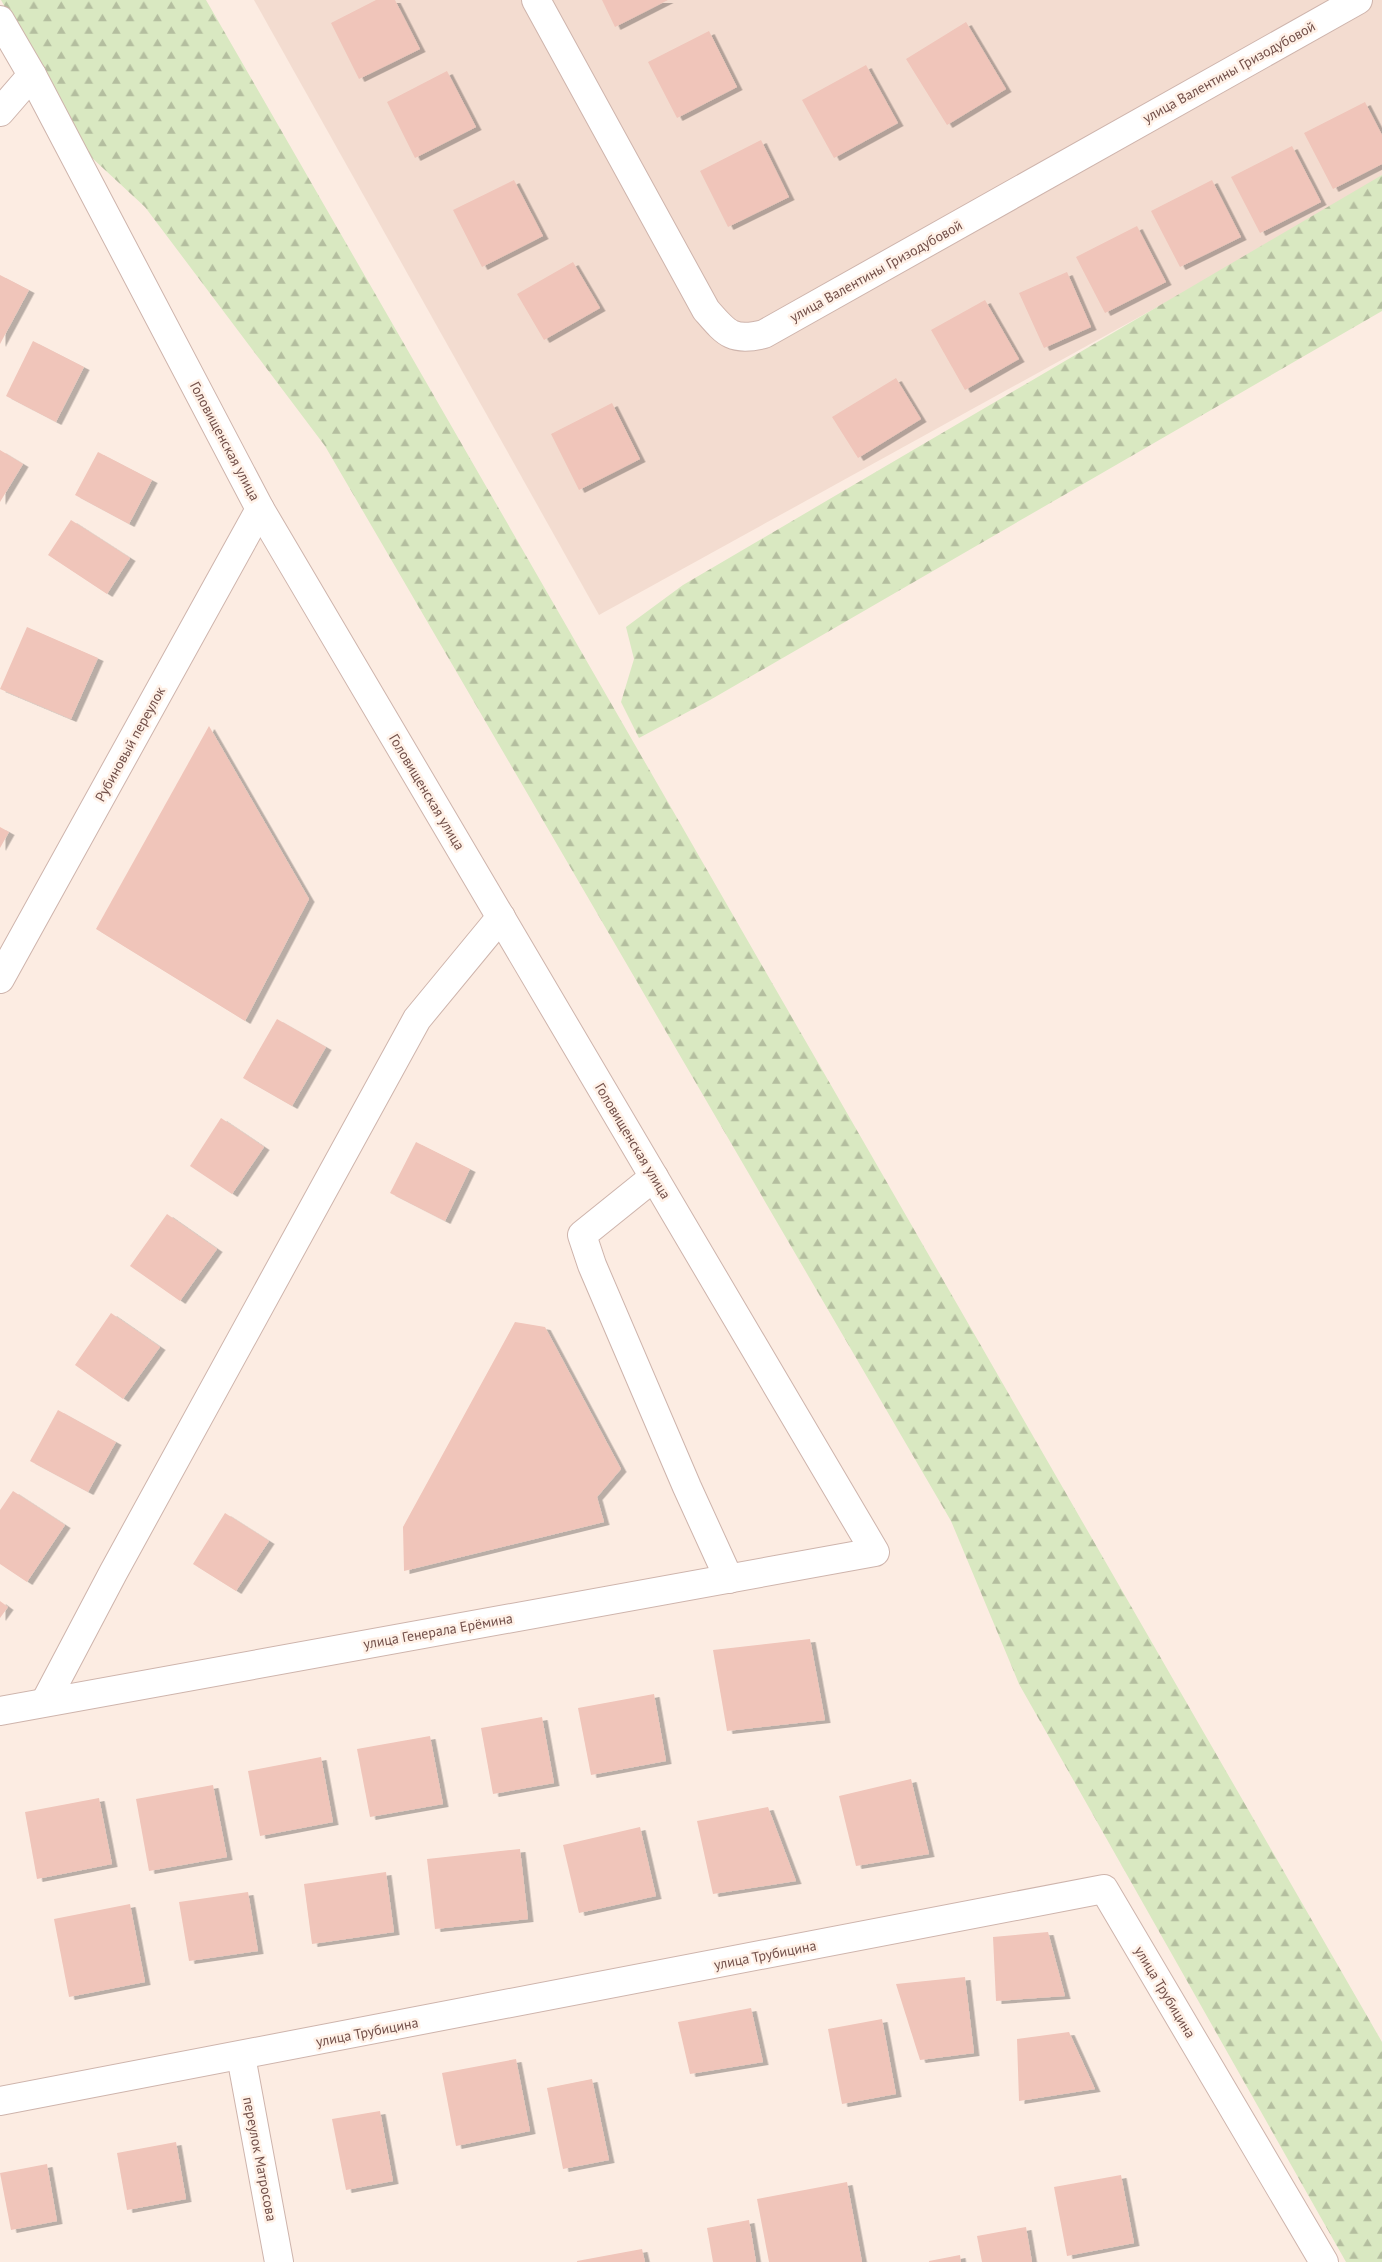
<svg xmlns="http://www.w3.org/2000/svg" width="1382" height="2262" font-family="'PT Sans',sans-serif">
	<defs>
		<pattern id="forest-firs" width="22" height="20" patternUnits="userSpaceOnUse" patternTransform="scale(1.25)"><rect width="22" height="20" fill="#d9e8c1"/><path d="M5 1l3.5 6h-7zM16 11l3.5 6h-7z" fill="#b4be9f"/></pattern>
		<filter id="shadow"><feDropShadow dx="5.5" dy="3" stdDeviation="0" flood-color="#0004"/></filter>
	</defs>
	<rect width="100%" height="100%" fill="#fcece2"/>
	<polygon fill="#f3dcd0" points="254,0 1382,0 1382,183 599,615"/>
	<g fill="url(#forest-firs)">
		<polygon points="1,0 206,0 1382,2042 1382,2262 1346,2262 1019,1684 951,1521 325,446 145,207 91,157"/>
		<polygon points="1382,175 1382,311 710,700 639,738 621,702 634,659 626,627 683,585"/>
	</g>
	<g fill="#f0c5ba" filter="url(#shadow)">
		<polygon points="376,0 395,0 420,49 359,79 331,23"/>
		<polygon points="602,0 668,0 615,27"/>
		<polygon points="966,22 1006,89 947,125 906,59"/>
		<polygon points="709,31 737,87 677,118 648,62"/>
		<polygon points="866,65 898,123 834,158 802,100"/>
		<polygon points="447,71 476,127 415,158 387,102"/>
		<polygon points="1365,102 1382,135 1382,164 1333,189 1304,133"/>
		<polygon points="761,140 789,197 728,227 700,171"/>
		<polygon points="1292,146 1321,202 1260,233 1231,177"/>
		<polygon points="514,180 543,236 482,267 453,210"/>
		<polygon points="1212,180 1241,237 1180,267 1151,211"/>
		<polygon points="1137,226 1166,282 1105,313 1076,257"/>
		<polygon points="573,262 600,308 544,340 517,294"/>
		<polygon points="1067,272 1091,327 1044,348 1019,293"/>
		<polygon points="0,275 29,290 0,344"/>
		<polygon points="985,300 1019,359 965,390 931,330"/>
		<polygon points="33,341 84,367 56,422 6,396"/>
		<polygon points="896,378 921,419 858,458 832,417"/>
		<polygon points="612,403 640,459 579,490 551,434"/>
		<polygon points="0,450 23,464 0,502"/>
		<polygon points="98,452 152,480 129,524 75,495"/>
		<polygon points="71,520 130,558 107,594 48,555"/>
		<polygon points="27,627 98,658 71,719 0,689"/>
		<polygon points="209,726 309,899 245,1021 96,929"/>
		<polygon points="0,827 9,832 0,848"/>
		<polygon points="277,1019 326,1047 292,1106 243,1078"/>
		<polygon points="221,1118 264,1147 232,1194 190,1166"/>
		<polygon points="416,1142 470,1169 445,1221 390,1193"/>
		<polygon points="167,1214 217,1249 180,1301 130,1266"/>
		<polygon points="111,1313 160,1347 123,1399 75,1365"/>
		<polygon points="515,1322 545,1327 621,1469 597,1497 604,1522 404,1571 403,1527"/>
		<polygon points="58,1410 116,1442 88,1492 30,1461"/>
		<polygon points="13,1491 65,1525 27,1582 0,1564 0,1510"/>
		<polygon points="225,1513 269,1541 236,1591 193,1564"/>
		<polygon points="0,1601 8,1607 0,1618"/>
		<polygon points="810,1639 825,1720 727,1731 713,1650"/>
		<polygon points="654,1694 666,1761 591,1775 578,1708"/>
		<polygon points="542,1717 554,1783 493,1794 481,1728"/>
		<polygon points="430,1736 443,1804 370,1817 357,1749"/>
		<polygon points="321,1757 333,1822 260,1836 248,1771"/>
		<polygon points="911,1779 929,1854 856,1866 839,1796"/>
		<polygon points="213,1785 227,1857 149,1871 136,1799"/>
		<polygon points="99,1798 112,1864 37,1879 25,1812"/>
		<polygon points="768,1807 796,1881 713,1894 697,1821"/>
		<polygon points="640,1827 656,1896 579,1913 563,1845"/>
		<polygon points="520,1849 528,1919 435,1929 427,1859"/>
		<polygon points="386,1872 394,1932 312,1944 304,1884"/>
		<polygon points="248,1892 258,1951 189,1961 179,1902"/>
		<polygon points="130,1904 145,1982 69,1997 54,1919"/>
		<polygon points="1048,1932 1065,1996 996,2001 993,1937"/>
		<polygon points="965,1977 974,2053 920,2060 896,1984"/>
		<polygon points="751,2008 763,2062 690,2074 678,2022"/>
		<polygon points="882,2019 896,2094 842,2104 828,2029"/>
		<polygon points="1069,2032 1095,2089 1019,2101 1017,2039"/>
		<polygon points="516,2059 530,2131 456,2146 442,2073"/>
		<polygon points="592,2079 609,2160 563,2169 547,2088"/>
		<polygon points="380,2111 393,2181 346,2190 332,2119"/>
		<polygon points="176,2142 186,2199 127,2210 117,2153"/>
		<polygon points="47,2164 57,2221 11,2230 0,2173"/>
		<polygon points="1121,2175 1134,2243 1067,2256 1054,2187"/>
		<polygon points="847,2182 862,2262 769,2262 757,2199"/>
		<polygon points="749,2220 756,2262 713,2262 707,2228"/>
		<polygon points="1026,2227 1032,2262 982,2262 977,2236"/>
		<polygon points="642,2249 645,2262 577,2262 577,2261"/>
		<polygon points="960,2255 961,2262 929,2262 929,2261"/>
	</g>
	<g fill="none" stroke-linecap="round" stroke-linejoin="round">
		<defs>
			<g id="minor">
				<path d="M536,0l170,310c20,23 26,32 58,24l594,-334"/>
				<polyline points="0,20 32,75 260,509 875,1552 0,1711"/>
				<polyline points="0,112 32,75"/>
				<polyline points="0,979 260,509"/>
				<polyline points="654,1177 582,1235 592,1265 687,1487 729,1579"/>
				<polyline points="45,1702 113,1573 417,1019 501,917"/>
				<polyline points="241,2056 279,2262"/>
				<polyline points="0,2101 1104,1889 1324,2262"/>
			</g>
		</defs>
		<use href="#minor" stroke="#ceb4ac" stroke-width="30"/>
		<use href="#minor" stroke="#fff" stroke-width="28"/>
	</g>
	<g text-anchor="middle" stroke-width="5" stroke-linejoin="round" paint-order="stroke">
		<g font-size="14" fill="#724f49" stroke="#fff1e7">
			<text transform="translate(1229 72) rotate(-29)" y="5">улица Валентины Гризодубовой</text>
			<text transform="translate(876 271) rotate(-29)" y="5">улица Валентины Гризодубовой</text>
			<text transform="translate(225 441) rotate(62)" y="5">Головищенская улица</text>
			<text transform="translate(130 744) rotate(-61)" y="5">Рубиновый переулок</text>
			<text transform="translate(427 792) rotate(59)" y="5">Головищенская улица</text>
			<text transform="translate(633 1141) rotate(59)" y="5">Головищенская улица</text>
			<text transform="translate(438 1631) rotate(-10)" y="5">улица Генерала Ерёмина</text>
			<text transform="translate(765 1955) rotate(-11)" y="5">улица Трубицина</text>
			<text transform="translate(1165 1992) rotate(59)" y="5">улица Трубицина</text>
			<text transform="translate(367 2032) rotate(-11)" y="5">улица Трубицина</text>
			<text transform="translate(260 2159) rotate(79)" y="5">переулок Матросова</text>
		</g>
	</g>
</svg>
